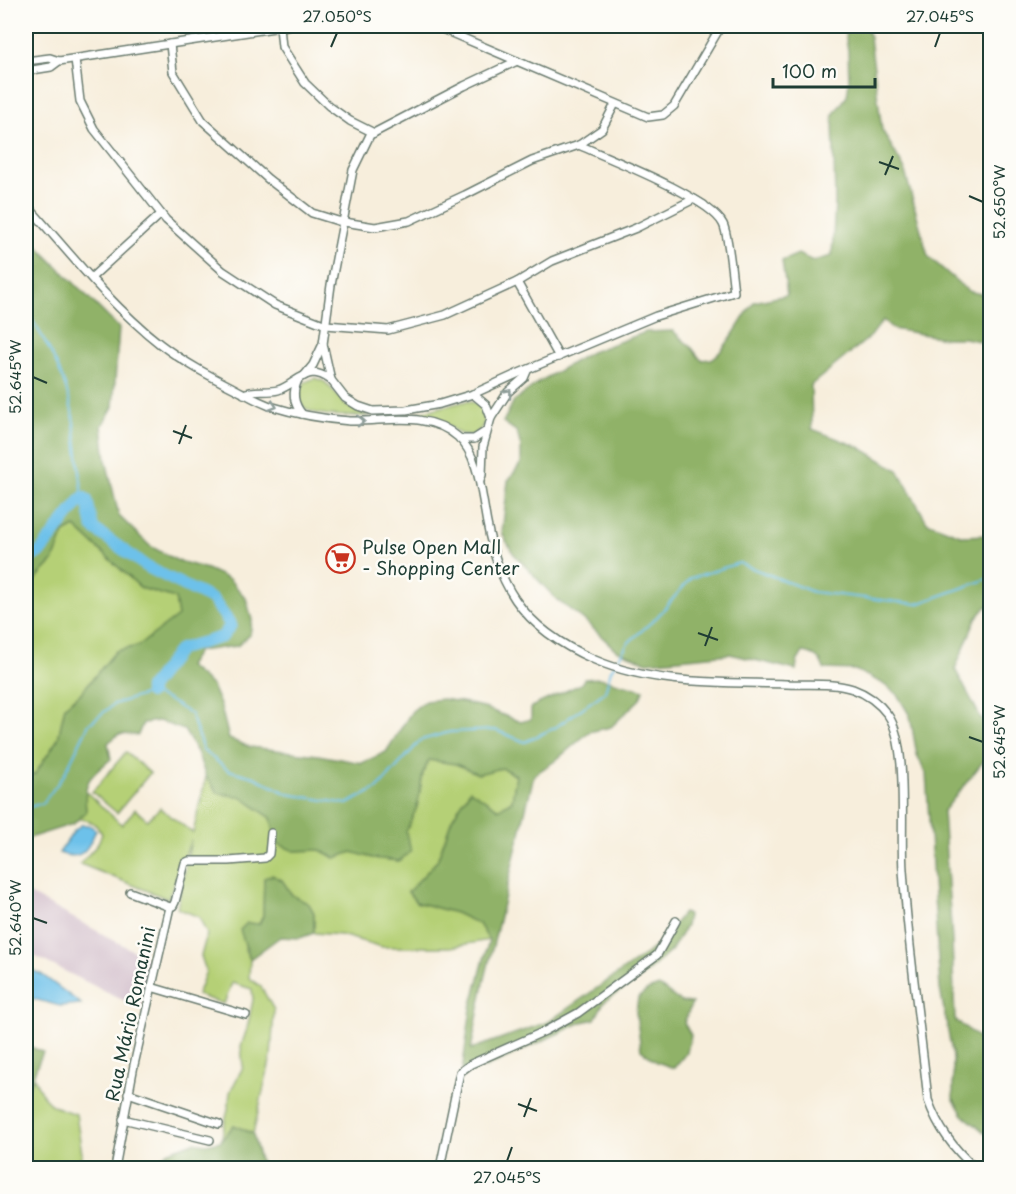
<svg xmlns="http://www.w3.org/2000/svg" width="1016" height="1194" font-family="'Playpen Sans',sans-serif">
	<rect width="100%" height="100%" fill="#fdfcf7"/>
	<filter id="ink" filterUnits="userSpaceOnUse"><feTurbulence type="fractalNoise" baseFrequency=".0167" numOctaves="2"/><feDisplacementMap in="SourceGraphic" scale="12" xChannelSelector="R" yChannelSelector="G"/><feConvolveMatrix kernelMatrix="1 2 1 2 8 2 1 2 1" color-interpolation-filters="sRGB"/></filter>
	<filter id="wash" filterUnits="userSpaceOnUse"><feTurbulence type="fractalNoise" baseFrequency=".008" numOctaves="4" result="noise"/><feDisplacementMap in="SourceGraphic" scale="24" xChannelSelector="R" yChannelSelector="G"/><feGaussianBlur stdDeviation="1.35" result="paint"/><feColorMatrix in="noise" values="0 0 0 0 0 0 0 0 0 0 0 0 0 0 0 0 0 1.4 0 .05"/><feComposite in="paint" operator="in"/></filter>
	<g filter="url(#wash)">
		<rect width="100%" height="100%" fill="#f7eedc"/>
		<polygon fill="#d1bdcb" points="26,892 150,960 141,1009 26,952"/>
		<g fill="#b5d076" stroke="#6a8655" stroke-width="1.5">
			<path d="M315,378l10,4 22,24 22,10c-15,0 -51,1 -63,-7 -6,-4 -8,-10 -7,-17l6,-10z"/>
			<path d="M467,401c21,3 24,26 5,34l-12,-1 -16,-11 -27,-10z"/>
			<polygon points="75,527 141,588 175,598 178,616 138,646 116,651 80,694 65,706 58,739 35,774 26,776 26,593 29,586 53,561 64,533"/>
			<polygon points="126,752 150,773 117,813 92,792"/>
			<path d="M429,760l27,4 22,10 24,-6 14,8 -4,25 -14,8 -28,-19 -18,29 -15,42 -29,31 8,10 40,11 23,11 10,16 -38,7h-69l-41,-12 -27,-2v-20l-5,-9 -17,-9 -10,-15 -18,-2 -1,38 -4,8 -12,-1 -2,27 5,9 -1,19 12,9 13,23 -3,47 -18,77 -19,-9 -13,16 7,-32 2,-17 13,-25 -2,-21 6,-17 6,-29 -1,-11 -20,-6 -8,21 -27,-9 9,-24 -5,-15 6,-22 -8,-17 -22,-9 14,-68 -23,59 -88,-35 17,-19 5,-11c-6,-11 -11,-14 -24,-15l8,-7 -2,-22 38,35 13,-16 12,11 13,-12 33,25 13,-56 12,16 23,4 30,21 23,33 26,-1 15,8 17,-6 21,6 26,3 6,-29 12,-25 6,-34z"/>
			<path d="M34,1077c11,27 14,29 42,37l6,40 -6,14h-50v-75z"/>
		</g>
		<g fill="#90b267" stroke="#58784e" stroke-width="1.5">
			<path d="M844,26h22l4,12 12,92 22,38 24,88 40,35 22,5v47l-26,-5h-20l-51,-9 -10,-9 -12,16 -60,49 1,44 47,18 39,23 29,52 36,14 27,-1v73l-3,-2 -11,13 -21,50 35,66v18l-47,59 9,129 3,79 18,13 17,17v87l-27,-22 -10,-17v-40l-13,-69 -14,-216 -9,-18 -7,-39 -13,-22 -17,-12 -25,-12 -31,-1c-4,-12 -9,-15 -21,-17l-6,10 -1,8 -66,-16 -83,8 -31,-12 -33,-31 -26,-19 -44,-47 -11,-20 6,-52 13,-18v-16l-4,-15 -14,-10 11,-21 25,-19 52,-30 55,-20 27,-1 19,17 9,12c1,0 9,-1 10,-1 13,-5 33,-44 43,-57l33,-7 -5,-34 16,-7 15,7 19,-5 3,-54 -2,-87 14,-19 2,-15 -1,-30z"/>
			<path d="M26,235l93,93 -6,79 -11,19 4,34 13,56 31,30 26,14 31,9 22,10 17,19 6,22 -2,15 -13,11 -39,5 -10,15 24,20 9,21 8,32 21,8 68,8 44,8 24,-11 26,-41 13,-10 18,-2 19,3 20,5 39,15 10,-3v-12l50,-23 3,-5 16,-1 44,12 -5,10 -28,27 -22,5 -34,29 -21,14 -50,208 -13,66 77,-27 98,-68 13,-11 24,-30 5,2 -2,11 -15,25 -31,27 -36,24 -9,17 -13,3 -97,46 -14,-2 -9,6 9,-64 18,-68 -10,-16 -23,-11 -40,-11 -8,-10 29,-31 15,-42 18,-29 29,19 13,-8 4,-26 -14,-7 -24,6 -22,-10 -27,-4 -6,13 -6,34 -11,25 5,19 -12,10 -26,-3 -21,-6 -17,6 -15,-8 -26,1 -18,-8 -5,-25 -30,-21 -23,-4 -12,-16 -9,-25 -13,-22 -25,-9 -16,2 -5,12 -19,-1 -11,9 3,16c-23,20 -28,21 -25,53l-13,12 -47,15v-63l9,-2 23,-35 7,-33 15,-12 36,-43 22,-5 40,-30 -3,-18 -34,-10 -66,-61 -11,6 -11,28 -24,25 -3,7z"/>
			<polygon points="272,875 282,880 292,895 309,904 314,913 314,933 300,938 280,937 250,959 240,930 247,923 259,924 263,916 264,878"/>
			<polygon points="659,986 681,1002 692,1003 684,1023 691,1035 687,1052 674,1068 657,1062 641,1050 636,1012 638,998 648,990"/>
			<polygon points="26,1045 43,1052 26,1093"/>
			<polygon points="234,1125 253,1134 262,1168 153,1168 167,1152 194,1142 206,1144 221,1141"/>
		</g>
		<g fill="#6dc1ea" stroke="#467f8f" stroke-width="1.5">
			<path d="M81,825h8l7,5c-8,19 -14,32 -37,23l15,-22z"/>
			<polygon points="26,968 41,974 81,1004 60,1006 26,997"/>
		</g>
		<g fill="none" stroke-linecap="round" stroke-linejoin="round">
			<g stroke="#6dc1ea" stroke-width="2">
				<path d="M26,311c20,29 39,65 46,100 5,28 7,58 11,86"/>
				<polyline points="26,808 43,803 64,775 89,724 114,704 150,693 168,700 191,714 203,750 228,770 254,777 288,794 347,804 378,788 421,740 450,732 495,730 525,742 556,727 605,692 611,670 628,643 657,617 691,578 739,563 813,592 917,604 990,578"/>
			</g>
			<polyline stroke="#6dc1ea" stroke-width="12" points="26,560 40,552 83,497 87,500 93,528 147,567 213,600 231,625 222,637 180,649 150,688 150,693"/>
		</g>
	</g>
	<g filter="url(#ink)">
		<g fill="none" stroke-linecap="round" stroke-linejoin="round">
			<defs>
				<g id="minor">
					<polyline points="435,26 648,117 663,115 674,106 721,26"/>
					<polyline points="280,27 282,47 305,83 329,106 350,121 374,133"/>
					<polyline points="170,44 173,72 203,121 268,179 312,213 338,221 375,227 409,221 465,195 532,161 579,145 602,129 615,104"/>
					<polyline points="75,59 80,101 94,129 166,220 223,271 275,305 326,325 388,330 445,315 517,282 552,261 636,228 694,199 704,205"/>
					<polyline points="26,61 50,58 59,61"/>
					<polyline points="26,71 51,67 59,61 287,26"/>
					<path d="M26,204c42,47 83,100 134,140 26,20 54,34 83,49 9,5 17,9 27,13 26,8 53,13 80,15 37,1 77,-11 108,16 18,16 22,46 26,69 12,78 35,121 111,154 58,25 128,22 191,24 21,1 47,-2 67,5 14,5 26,14 35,26 21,30 12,116 15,155 5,76 17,153 25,230 10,28 25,48 47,68"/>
					<polyline points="92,277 161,214"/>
					<polyline points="517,282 559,357"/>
					<path d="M323,344l8,36 14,18 13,8 15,5 33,-1 34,-6 33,-10 46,-21 137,-57 78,-24c-2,-14 -5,-56 -11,-68 -14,-27 -113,-65 -144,-79"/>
					<polyline points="304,376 313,365 323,344 331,285 353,170 370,135 464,86 517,61"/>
					<path d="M298,380c-6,12 -5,23 4,34"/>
					<path d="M244,394c9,-5 23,-1 34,-4 12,-3 22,-16 35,-17 7,0 12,3 18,7"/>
					<polyline points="473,394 486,405 491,418"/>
					<polyline points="460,439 474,439 485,432"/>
					<polyline points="480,481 482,475 483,447 491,418 508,392 524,378 527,371"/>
					<polyline points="170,907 173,906 175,902 185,863 189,861 229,861 265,858 269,854 271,833"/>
					<polyline points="151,987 246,1015"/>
					<polyline points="128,1093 219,1124"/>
					<polyline points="123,1119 210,1140"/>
					<polyline points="115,1168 134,1065 170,907 130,892"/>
					<polyline points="440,1168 460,1072 471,1064 545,1031 578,1013 657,955 676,921"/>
				</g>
			</defs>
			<use href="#minor" stroke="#6b7b6f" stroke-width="10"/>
			<use href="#minor" stroke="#fff" stroke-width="7"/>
		</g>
		<defs><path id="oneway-chevron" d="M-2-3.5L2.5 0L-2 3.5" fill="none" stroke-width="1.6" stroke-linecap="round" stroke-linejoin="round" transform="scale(1.5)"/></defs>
		<g stroke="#8f9e9a">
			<use href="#oneway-chevron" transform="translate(508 393) rotate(-49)"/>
			<use href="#oneway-chevron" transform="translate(273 406) rotate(18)"/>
			<use href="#oneway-chevron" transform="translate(361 421) rotate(1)"/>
		</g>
	</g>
	<path fill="none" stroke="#1f3d34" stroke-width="2" d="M331,47l6,-14M935,47l5,-14M879,162l20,7M885,175l8,-19M969,196l14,6M33,377l14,6M173,431l19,7M179,444l7,-19M698,633l20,7M705,646l7,-19M969,737l14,5M33,918l14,5M518,1104l19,7M524,1117l7,-19M507,1161l5,-14"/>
	<defs>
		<symbol id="supermarket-ring" viewBox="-11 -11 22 22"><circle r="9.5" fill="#fdfcf7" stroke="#c8321e" stroke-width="1.5"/><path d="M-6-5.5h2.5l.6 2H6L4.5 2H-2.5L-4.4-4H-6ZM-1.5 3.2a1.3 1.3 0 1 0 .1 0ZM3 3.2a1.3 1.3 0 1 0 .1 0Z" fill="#c8321e"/></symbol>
	</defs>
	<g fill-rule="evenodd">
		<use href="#supermarket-ring" x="324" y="542" width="33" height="33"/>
	</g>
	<g text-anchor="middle" stroke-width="5" stroke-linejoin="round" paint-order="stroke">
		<g font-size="18" fill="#1f3d34" stroke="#fdfcf7" text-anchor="start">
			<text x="362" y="554">Pulse Open Mall<tspan x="362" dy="21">- Shopping Center</tspan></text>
		</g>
		<g font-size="18" fill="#1f3d34" stroke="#fdfcf7">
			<text transform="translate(131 1014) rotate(-78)" y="6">Rua Mário Romanini</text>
		</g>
	</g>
	<rect width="1016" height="1194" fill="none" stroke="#fdfcf7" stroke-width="66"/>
	<path d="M773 78v9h102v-9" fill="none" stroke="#1f3d34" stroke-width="3"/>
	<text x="782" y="78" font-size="18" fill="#1f3d34" stroke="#fdfcf7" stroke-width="4.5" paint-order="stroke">100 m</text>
	<rect x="33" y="33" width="950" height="1128" fill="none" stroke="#1f3d34" stroke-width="2"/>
	<g font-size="15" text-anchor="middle" fill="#1f3d34">
		<text x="337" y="22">27.050°S</text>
		<text x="940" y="22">27.045°S</text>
		<text transform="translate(1000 202) rotate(-90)" y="5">52.650°W</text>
		<text transform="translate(16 377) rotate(-90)" y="5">52.645°W</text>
		<text transform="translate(1000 742) rotate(-90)" y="5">52.645°W</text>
		<text transform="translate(16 918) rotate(-90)" y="5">52.640°W</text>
		<text x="507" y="1183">27.045°S</text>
	</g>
</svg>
